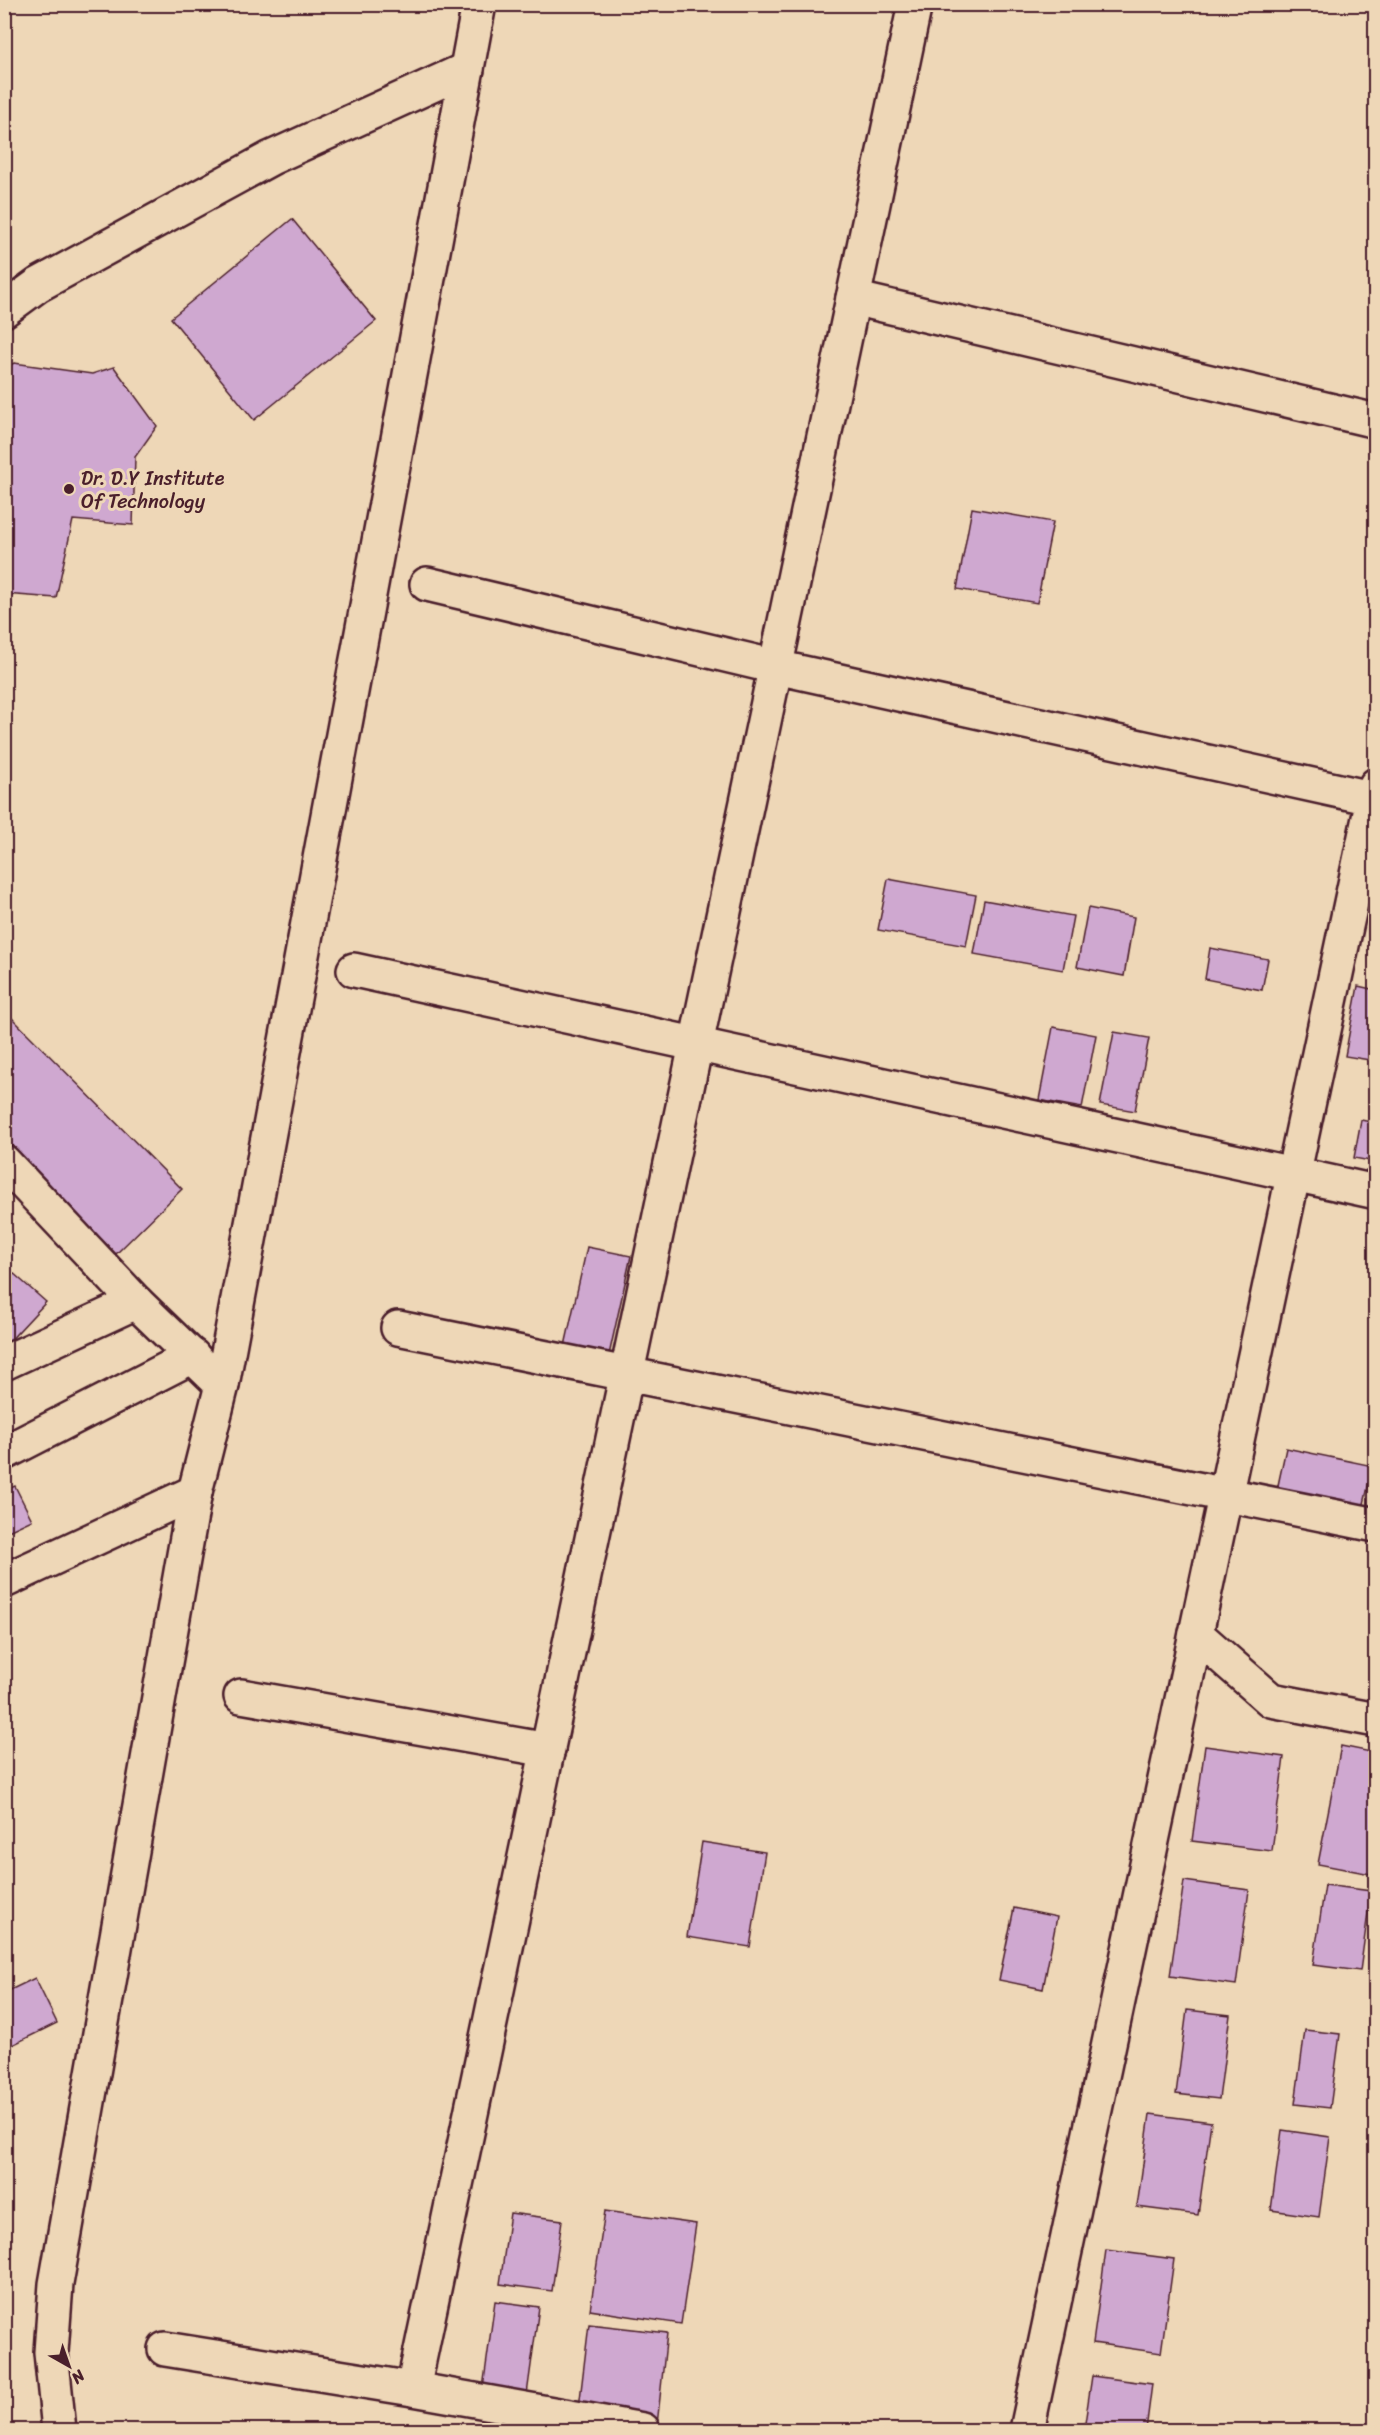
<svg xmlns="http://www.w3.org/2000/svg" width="1380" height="2435" font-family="Sriracha,sans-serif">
	<rect width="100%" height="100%" fill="#eed7b7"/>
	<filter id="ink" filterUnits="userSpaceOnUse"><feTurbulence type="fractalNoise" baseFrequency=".0167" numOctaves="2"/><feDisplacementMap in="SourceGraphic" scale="12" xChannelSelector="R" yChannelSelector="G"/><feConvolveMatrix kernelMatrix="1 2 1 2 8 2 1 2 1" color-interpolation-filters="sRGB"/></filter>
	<g filter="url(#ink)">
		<g fill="#cfa8d0" stroke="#4a1f2b" stroke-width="1.5">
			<polygon points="292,219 376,321 254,420 171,318"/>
			<polygon points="14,363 92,374 114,367 157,426 135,457 133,525 73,520 56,598 4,594 4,368"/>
			<polygon points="972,508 1053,522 1037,603 957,589"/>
			<polygon points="888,879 976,895 966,946 878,930"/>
			<polygon points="984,900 1073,916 1063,970 974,954"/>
			<polygon points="1088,908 1134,917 1124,976 1077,967"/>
			<polygon points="1210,948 1268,959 1262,990 1205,979"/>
			<polygon points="1358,986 1376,990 1376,1061 1345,1056"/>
			<polygon points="4,1010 182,1189 116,1254 4,1142"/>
			<polygon points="1053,1027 1096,1035 1082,1108 1039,1100"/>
			<polygon points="1114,1032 1149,1038 1135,1111 1100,1105"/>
			<polygon points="1361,1120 1376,1123 1376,1162 1354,1158"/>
			<polygon points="587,1247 631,1256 609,1355 565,1346"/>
			<polygon points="4,1265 46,1302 4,1347"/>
			<polygon points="1286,1448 1373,1466 1363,1508 1277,1490"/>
			<polygon points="15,1486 32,1520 4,1533 4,1491"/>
			<polygon points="1205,1746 1284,1757 1272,1851 1192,1841"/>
			<polygon points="1341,1746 1376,1753 1376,1875 1318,1864"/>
			<polygon points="702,1842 765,1852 750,1947 687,1937"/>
			<polygon points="1184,1881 1249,1890 1236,1985 1170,1976"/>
			<polygon points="1325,1885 1371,1891 1360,1971 1313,1965"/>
			<polygon points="1014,1908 1057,1917 1043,1989 999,1980"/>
			<polygon points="35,1978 57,2023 4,2049 4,1993"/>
			<polygon points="1187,2010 1230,2015 1219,2099 1176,2094"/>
			<polygon points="1305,2030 1340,2034 1330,2108 1295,2104"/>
			<polygon points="1150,2114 1211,2122 1198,2215 1137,2207"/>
			<polygon points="1282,2130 1330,2137 1319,2217 1271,2210"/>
			<polygon points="605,2211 696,2224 681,2324 590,2310"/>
			<polygon points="510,2213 562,2220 552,2291 500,2284"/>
			<polygon points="1106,2250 1174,2259 1161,2353 1093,2343"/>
			<polygon points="495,2301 539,2307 527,2394 483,2388"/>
			<polygon points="589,2324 667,2333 657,2425 578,2416"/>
			<polygon points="1092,2376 1152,2384 1146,2430 1084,2430"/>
		</g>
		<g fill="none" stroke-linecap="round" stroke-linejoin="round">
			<defs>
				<g id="minor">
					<polyline points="853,298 1376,421"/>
					<polyline points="4,310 38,285 271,158 467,69"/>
					<polyline points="427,584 776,667 1376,799"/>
					<polyline points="354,970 1376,1192"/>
					<polyline points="4,1162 136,1302 222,1385"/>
					<polyline points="398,1328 1376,1525"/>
					<polyline points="4,1363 136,1302"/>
					<polyline points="4,1453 193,1356"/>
					<polyline points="4,1581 195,1492"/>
					<polyline points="1196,1634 1271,1700 1376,1720"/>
					<polyline points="241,1696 548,1750"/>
					<polyline points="165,2349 413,2389 643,2430"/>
					<polyline points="413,2389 915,4"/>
					<polyline points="59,2430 51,2352 56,2284 195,1492 222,1385 479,4"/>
					<polyline points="1027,2430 1376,785"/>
				</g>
			</defs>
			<use href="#minor" stroke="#4a1f2b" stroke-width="38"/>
			<use href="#minor" stroke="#eed7b7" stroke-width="33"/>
		</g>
	</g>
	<circle fill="#4a1f2b" stroke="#eed7b7" stroke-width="2" cx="69" cy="489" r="6"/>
	<g text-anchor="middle" stroke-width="6" stroke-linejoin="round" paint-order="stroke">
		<g font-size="20" fill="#4a1f2b" stroke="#eed7b7" text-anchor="start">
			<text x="81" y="485">Dr. D.Y Institute<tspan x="81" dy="23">Of Technology</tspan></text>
		</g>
	</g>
	<rect width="1380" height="2435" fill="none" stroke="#eed7b7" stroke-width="24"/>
	<rect x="12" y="12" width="1356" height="2411" fill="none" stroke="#4a1f2b" stroke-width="2" filter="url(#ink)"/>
	<g transform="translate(69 2366) rotate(140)" stroke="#eed7b7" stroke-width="4.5" paint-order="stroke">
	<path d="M0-4.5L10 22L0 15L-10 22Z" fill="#4a1f2b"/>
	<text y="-9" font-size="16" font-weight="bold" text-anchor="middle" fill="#4a1f2b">N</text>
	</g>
</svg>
